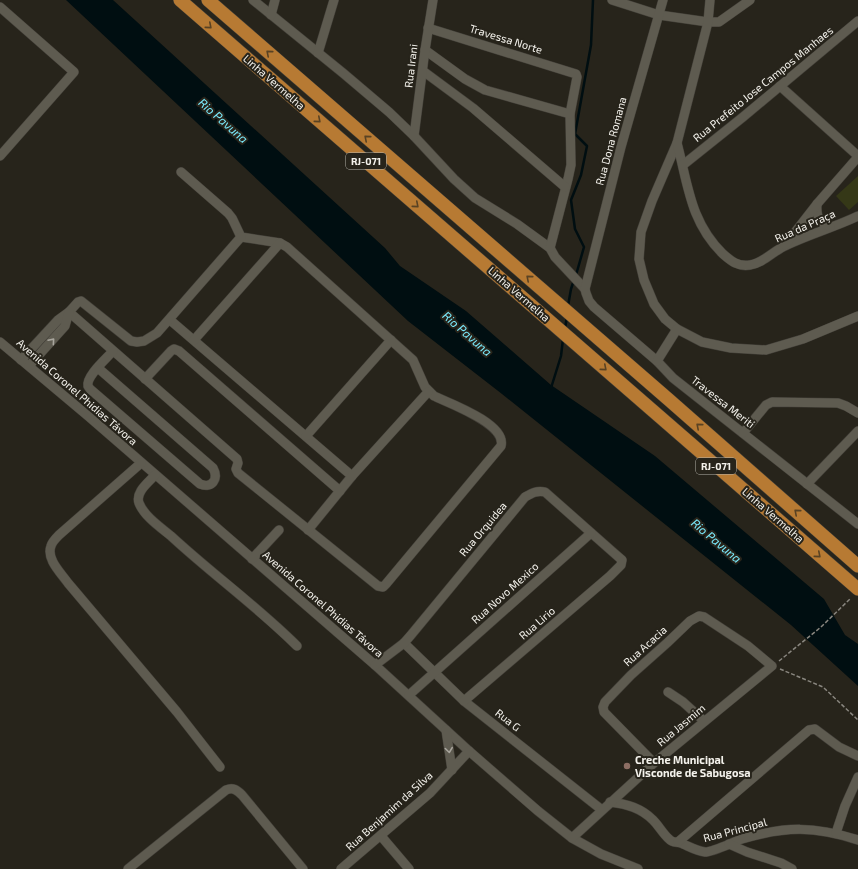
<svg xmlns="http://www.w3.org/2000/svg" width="858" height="869" font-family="'Exo 2',sans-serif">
	<rect width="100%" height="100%" fill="#27241b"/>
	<polygon fill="#353817" points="858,176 858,202 849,210 836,196"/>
	<polygon fill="#000e11" points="66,0 113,0 385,248 400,266 466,311 551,385 655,456 824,599 845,635 858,644 858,686 791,625 502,394 408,321"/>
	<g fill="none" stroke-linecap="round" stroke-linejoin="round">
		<g stroke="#000e11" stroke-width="2.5">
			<polyline points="576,275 584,247 575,229 571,200 581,175 587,146 575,134 591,45 593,0"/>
			<polyline points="568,306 571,289 574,280"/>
			<polyline points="565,328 567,317"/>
			<polyline points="551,388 561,356 563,339"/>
		</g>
		<defs>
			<g id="minor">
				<polyline points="253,0 343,73 389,112 414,136 454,179 475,198 517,224 550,248 555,257 585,289"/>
				<polyline points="612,0 659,15 708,22 719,22 750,0"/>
				<polyline points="663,0 621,147 585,289 586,293 589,301 594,307 657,361 673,378 858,524"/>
				<polyline points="710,0 708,22 677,143 652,201 641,232 639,259 644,280 654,304 665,319 677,329 702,342 731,348 766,350 803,339 858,316"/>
				<polyline points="0,7 74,72 0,156"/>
				<polyline points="271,15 275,0"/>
				<polyline points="428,28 576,74 577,77 570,114 571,165 568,179 550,248"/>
				<polyline points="425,50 465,79 485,90 570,114"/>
				<polyline points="318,53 334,0"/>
				<polyline points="423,71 473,108 565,187"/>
				<polyline points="780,86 858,156"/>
				<polyline points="414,136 425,50 433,0"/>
				<path d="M677,143c11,41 13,79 46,111 8,7 15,13 27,11 14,-2 24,-15 37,-20 23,-11 48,-18 71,-29"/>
				<polyline points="683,165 743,117 858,21"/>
				<path d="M817,204c-1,12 2,19 13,23"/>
				<polyline points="785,245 817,204 858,157"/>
				<path d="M69,312l168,147 1,4 -2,6 2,4 140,113 5,1 3,-3 115,-138c6,-22 -52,-43 -67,-50l-9,-9 -12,-27 -126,-113 -7,-4 -39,-6 -9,-19 -4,-5 -47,-41"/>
				<polyline points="170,320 352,476"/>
				<polyline points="194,340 280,243"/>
				<polyline points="0,342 88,416 375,665 469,751 538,811 572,838 601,854 638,869"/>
				<polyline points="21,360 58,320 69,312 78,302 81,301 131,341 137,342 144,341 157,333 241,237"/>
				<polyline points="657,361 677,329"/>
				<polyline points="29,366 65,326 69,312"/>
				<path d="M98,368l115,100c6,11 -1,21 -13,16l-110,-95 -2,-3c-2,-10 18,-27 25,-35"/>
				<polyline points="145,379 171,351 174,349 179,351 340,491"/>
				<polyline points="743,433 766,405 772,402 838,403 846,406 858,413"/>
				<polyline points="306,436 391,340"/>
				<path d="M141,463l-82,72c-3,3 -7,7 -8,11 -5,13 10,27 17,37l109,129 43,55"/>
				<path d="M155,475c-6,7 -20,17 -16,28 5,13 21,24 32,33 41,38 87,71 126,110"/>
				<polyline points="807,484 858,431"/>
				<polyline points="308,530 352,476 428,392"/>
				<polyline points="252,559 279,530"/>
				<polyline points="404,643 464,701 602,810"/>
				<path d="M375,665l29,-22 7,-8 114,-138c7,-4 12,-7 20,-5l69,61 8,7 -1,5 -11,11 -146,125"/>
				<polyline points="668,692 683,702 704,721"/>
				<polyline points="409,695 591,533"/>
				<polyline points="446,730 452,770"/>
				<path d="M610,802c17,2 31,6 43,18 6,6 10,14 16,19 4,5 9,2 14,5 7,3 14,7 22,8 8,0 28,-10 37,-13 44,-13 73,-13 116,1"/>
				<polyline points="836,833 845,806 858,777"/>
				<polyline points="381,836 409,869"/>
				<polyline points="572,838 654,763 772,666 748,646 704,617 699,616 690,621 667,643 631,675 605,702 603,707 604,712 654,763"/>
				<polyline points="678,842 809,730 815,729 839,747 858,756"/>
				<polyline points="729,844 747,852 781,863 792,869"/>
				<path d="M128,869l98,-79c7,-3 11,0 16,5l61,74"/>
				<polyline points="341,869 430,793 469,751"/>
			</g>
			<g id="highway">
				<polyline points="180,0 858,589"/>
				<polyline points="208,0 668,399 858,566"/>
			</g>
		</defs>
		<use href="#minor" stroke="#423f38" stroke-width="10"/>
		<use href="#highway" stroke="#423f38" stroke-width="14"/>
		<g stroke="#89867f" stroke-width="1.5" stroke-dasharray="4 2" stroke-linecap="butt">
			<polyline points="779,661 821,627 851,598"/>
			<polyline points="780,669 823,687 858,720"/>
		</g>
		<use href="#minor" stroke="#5e5b50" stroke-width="9"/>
		<use href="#highway" stroke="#b77a33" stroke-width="13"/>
	</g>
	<defs><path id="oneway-chevron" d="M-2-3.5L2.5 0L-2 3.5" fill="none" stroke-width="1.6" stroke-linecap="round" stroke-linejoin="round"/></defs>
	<g stroke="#594223">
		<use href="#oneway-chevron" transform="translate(209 26) rotate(41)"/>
		<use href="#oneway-chevron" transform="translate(269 53) rotate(-139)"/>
		<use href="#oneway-chevron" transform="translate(318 120) rotate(41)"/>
		<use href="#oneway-chevron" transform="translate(367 138) rotate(-139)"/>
		<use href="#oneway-chevron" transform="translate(416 205) rotate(41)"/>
		<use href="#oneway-chevron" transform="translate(529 278) rotate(-139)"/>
		<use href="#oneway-chevron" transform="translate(604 368) rotate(41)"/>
		<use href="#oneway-chevron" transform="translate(699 426) rotate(-139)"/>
		<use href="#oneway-chevron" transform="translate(797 512) rotate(-139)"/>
		<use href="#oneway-chevron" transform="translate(818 555) rotate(41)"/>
	</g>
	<g stroke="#a9a69e">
		<use href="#oneway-chevron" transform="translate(52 341) rotate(-49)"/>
		<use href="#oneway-chevron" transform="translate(449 750) rotate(82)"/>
	</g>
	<circle fill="#8d6e63" stroke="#27241b" stroke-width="1.5" cx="627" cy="766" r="4"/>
	<g text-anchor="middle" stroke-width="4" stroke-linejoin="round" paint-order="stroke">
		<g fill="#27241b" stroke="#b6b4ad" stroke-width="1">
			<rect x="346" y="153" width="40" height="16" rx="3"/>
			<rect x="696" y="458" width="40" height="16" rx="3"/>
		</g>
		<g font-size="10" font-weight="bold" fill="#f4f2ec">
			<text x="366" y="165">RJ-071</text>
			<text x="716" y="470">RJ-071</text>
		</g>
		<g font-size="11" fill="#f4f2ec" stroke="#27241b">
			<text transform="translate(506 39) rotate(17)" y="4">Travessa Norte</text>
			<text transform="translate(411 66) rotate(-83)" y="4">Rua Irani</text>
			<text transform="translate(274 82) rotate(41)" y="4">Linha Vermelha</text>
			<text transform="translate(763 84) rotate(-39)" y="4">Rua Prefeito Jose Campos Manhaes</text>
			<text transform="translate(611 141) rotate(-75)" y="4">Rua Dona Romana</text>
			<text transform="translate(805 226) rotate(-24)" y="4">Rua da Praça</text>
			<text transform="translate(519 294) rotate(41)" y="4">Linha Vermelha</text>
			<text transform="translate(77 392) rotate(41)" y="4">Avenida Coronel Phidias Távora</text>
			<text transform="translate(723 402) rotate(38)" y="4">Travessa Meriti</text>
			<text transform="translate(773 515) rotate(41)" y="4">Linha Vermelha</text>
			<text transform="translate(483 529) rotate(-50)" y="4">Rua Orquidea</text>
			<text transform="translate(505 593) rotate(-42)" y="4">Rua Novo Mexico</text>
			<text transform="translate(323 604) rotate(41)" y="4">Avenida Coronel Phidias Távora</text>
			<text transform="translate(537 623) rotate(-41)" y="4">Rua Lirio</text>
			<text transform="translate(645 646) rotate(-42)" y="4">Rua Acacia</text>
			<text transform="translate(508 720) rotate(38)" y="4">Rua G</text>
			<text transform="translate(681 725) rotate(-40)" y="4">Rua Jasmim</text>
			<text transform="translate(389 811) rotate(-42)" y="4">Rua Benjamim da Silva</text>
			<text transform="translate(735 830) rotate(-15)" y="4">Rua Principal</text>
		</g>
		<g font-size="11" font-weight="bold" fill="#f4f2ec" stroke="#27241b" text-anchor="start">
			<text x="635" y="764">Creche Municipal<tspan x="635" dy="13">Visconde de Sabugosa</tspan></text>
		</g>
		<g font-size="12" font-style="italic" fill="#7becfe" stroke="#27241b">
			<text transform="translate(223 121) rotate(41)" y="4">Rio Pavuna</text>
			<text transform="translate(467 334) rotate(41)" y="4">Rio Pavuna</text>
			<text transform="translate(716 541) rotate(40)" y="4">Rio Pavuna</text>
		</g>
	</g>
</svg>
